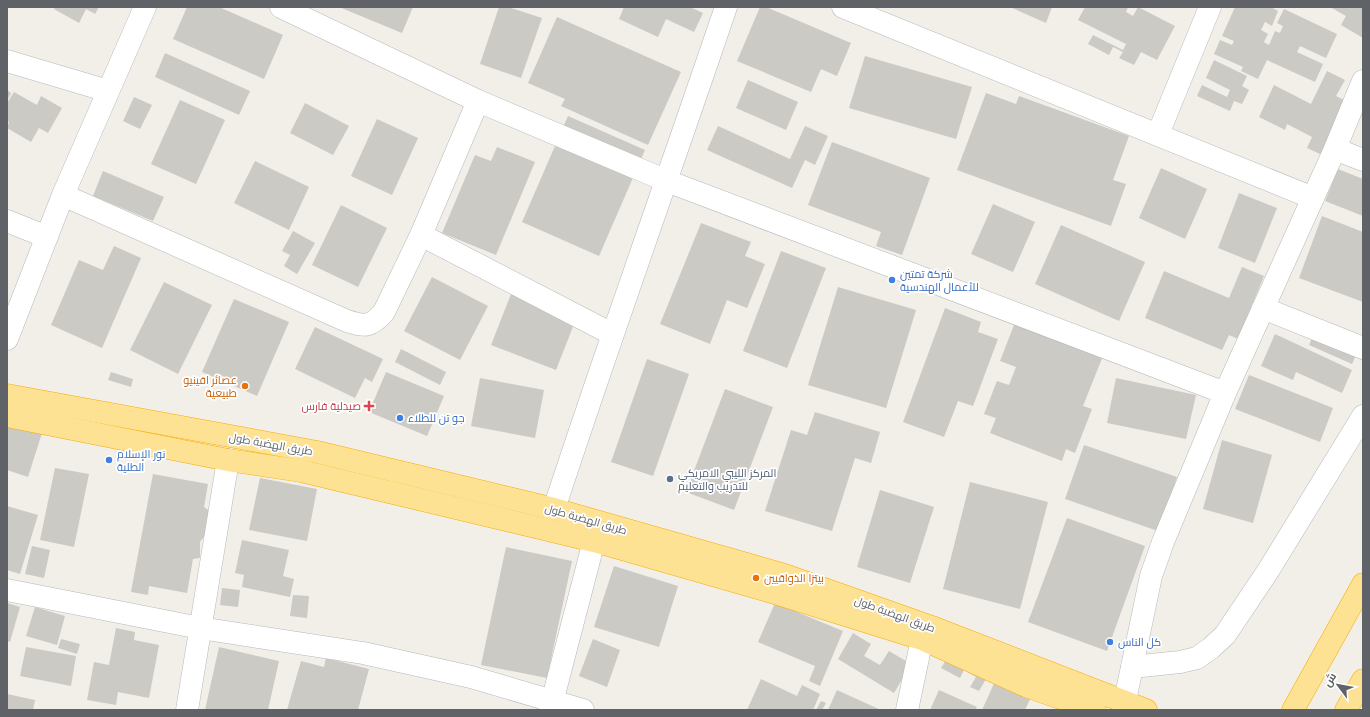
<svg xmlns="http://www.w3.org/2000/svg" width="1370" height="717" font-family="Roboto,Cairo,sans-serif">
	<rect width="100%" height="100%" fill="#f1efe8"/>
	<g fill="#cccac5">
		<polygon points="55,7 99,7 95,14 86,9 79,23 54,9"/>
		<polygon points="187,7 219,7 283,35 264,79 173,39"/>
		<polygon points="339,7 413,7 402,33"/>
		<polygon points="499,7 508,7 542,18 521,78 480,64"/>
		<polygon points="624,7 690,7 703,13 694,32 666,19 658,37 619,19"/>
		<polygon points="760,7 766,7 851,43 837,76 821,69 811,92 737,61"/>
		<polygon points="1010,7 1052,7 1046,23"/>
		<polygon points="1085,7 1128,7 1126,12 1133,16 1138,7 1175,26 1157,60 1141,52 1134,65 1119,58 1123,52 1113,47 1109,55 1088,44 1093,35 1123,50 1126,44 1078,20"/>
		<polygon points="1235,7 1271,7 1278,11 1272,26 1265,22 1261,30 1268,34 1264,42 1269,45 1275,31 1280,33 1283,26 1277,23 1284,9 1337,34 1326,58 1300,46 1297,52 1323,64 1315,82 1267,60 1258,79 1241,71 1243,67 1214,54 1220,40 1232,45 1234,41 1222,36"/>
		<polygon points="1330,7 1363,7 1363,38 1341,25 1346,16"/>
		<polygon points="557,17 681,72 648,145 561,106 565,99 528,83"/>
		<polygon points="165,53 250,91 239,115 155,77"/>
		<polygon points="865,56 972,87 956,139 849,108"/>
		<polygon points="1214,60 1247,76 1242,86 1249,90 1242,104 1234,101 1230,111 1197,96 1202,85 1227,97 1230,90 1206,78"/>
		<polygon points="1327,71 1345,80 1336,96 1348,102 1322,155 1307,148 1312,137 1287,124 1285,130 1259,117 1274,85 1311,104"/>
		<polygon points="748,80 798,102 786,130 736,108"/>
		<polygon points="7,90 11,93 7,101"/>
		<polygon points="14,92 37,105 41,96 62,108 48,133 39,128 31,142 7,128 9,122 7,120 7,103"/>
		<polygon points="986,93 1016,104 1019,96 1129,136 1113,180 1126,184 1111,226 957,170"/>
		<polygon points="134,97 152,105 140,129 123,121"/>
		<polygon points="180,100 225,120 196,184 151,164"/>
		<polygon points="305,103 349,126 333,155 290,133"/>
		<polygon points="568,116 645,150 599,256 522,222"/>
		<polygon points="377,119 418,138 392,195 351,176"/>
		<polygon points="718,126 790,159 805,126 828,136 815,165 805,160 792,188 707,150"/>
		<polygon points="832,142 930,178 902,255 876,246 881,232 808,205"/>
		<polygon points="497,147 535,162 496,255 442,233 475,155 491,161"/>
		<polygon points="255,161 309,187 289,230 234,203"/>
		<polygon points="1161,168 1207,189 1185,239 1139,218"/>
		<polygon points="1338,169 1363,179 1363,216 1325,201"/>
		<polygon points="103,171 164,197 153,221 93,196"/>
		<polygon points="1239,193 1277,208 1255,263 1218,248"/>
		<polygon points="993,204 1035,222 1013,272 971,254"/>
		<polygon points="341,205 387,228 358,287 312,265"/>
		<polygon points="1322,216 1363,232 1363,302 1299,278"/>
		<polygon points="701,223 751,242 745,256 765,264 747,308 727,300 710,344 660,324"/>
		<polygon points="1061,225 1145,262 1119,321 1035,284"/>
		<polygon points="293,231 315,243 297,274 284,266 290,255 282,251"/>
		<polygon points="114,246 141,258 102,348 51,325 79,260 103,270"/>
		<polygon points="781,251 826,268 787,368 743,351"/>
		<polygon points="1242,267 1264,276 1238,339 1229,335 1222,350 1145,318 1164,271 1229,298"/>
		<polygon points="432,277 488,306 460,360 404,331"/>
		<polygon points="164,282 212,305 178,374 130,350"/>
		<polygon points="838,287 916,310 886,408 808,385"/>
		<polygon points="511,294 576,319 556,370 491,345"/>
		<polygon points="234,299 289,322 257,396 202,372"/>
		<polygon points="1021,307 1109,341 1083,406 1092,409 1075,453 1066,449 1062,461 990,433 996,418 984,414 997,381 1009,385 1016,367 1000,361"/>
		<polygon points="945,308 981,322 978,332 998,339 973,406 958,401 944,437 903,422"/>
		<polygon points="1318,325 1361,344 1352,364 1309,345"/>
		<polygon points="315,327 383,359 372,382 365,378 355,398 295,369"/>
		<polygon points="1275,334 1352,370 1342,393 1296,372 1293,380 1261,366"/>
		<polygon points="401,349 446,372 440,385 395,362"/>
		<polygon points="647,359 689,374 653,476 611,462"/>
		<polygon points="111,372 133,379 131,387 108,380"/>
		<polygon points="386,372 444,396 427,436 369,412"/>
		<polygon points="1249,375 1333,408 1320,442 1235,409"/>
		<polygon points="480,378 544,390 535,438 471,426"/>
		<polygon points="1116,378 1196,395 1186,439 1107,423"/>
		<polygon points="725,389 773,407 734,510 686,492"/>
		<polygon points="815,412 880,432 871,463 855,458 832,531 765,511 791,430 807,435"/>
		<polygon points="7,421 42,433 28,477 7,470"/>
		<polygon points="1222,440 1272,455 1253,523 1203,509"/>
		<polygon points="1084,445 1177,477 1158,531 1065,499"/>
		<polygon points="55,468 89,474 74,547 40,540"/>
		<polygon points="153,474 208,484 204,507 218,517 200,542 200,558 193,559 187,593 149,586 148,595 131,592"/>
		<polygon points="260,478 317,489 307,541 249,530"/>
		<polygon points="970,482 1048,502 1020,609 943,589"/>
		<polygon points="880,490 934,507 910,583 857,567"/>
		<polygon points="7,506 38,515 20,574 7,570"/>
		<polygon points="1067,518 1145,546 1107,651 1028,622"/>
		<polygon points="242,540 289,550 283,576 294,579 290,597 242,587 244,575 235,573"/>
		<polygon points="32,546 50,550 44,578 25,574"/>
		<polygon points="506,547 572,561 547,678 481,665"/>
		<polygon points="614,566 678,586 659,647 594,627"/>
		<polygon points="222,588 240,590 238,607 220,605"/>
		<polygon points="293,595 309,596 307,618 290,616"/>
		<polygon points="7,603 20,607 10,642 7,641"/>
		<polygon points="775,603 843,631 820,686 809,681 815,666 758,642"/>
		<polygon points="35,607 65,616 57,645 26,636"/>
		<polygon points="116,628 135,632 134,640 159,645 149,698 118,692 116,705 87,700 94,662 109,665"/>
		<polygon points="853,633 871,644 864,656 880,665 889,651 911,664 894,693 838,659"/>
		<polygon points="61,639 80,644 77,654 58,648"/>
		<polygon points="593,639 620,650 607,687 579,676"/>
		<polygon points="26,647 76,656 71,686 20,676"/>
		<polygon points="219,647 279,661 268,710 205,710"/>
		<polygon points="954,647 992,669 979,691 970,687 976,677 964,670 960,678 941,668"/>
		<polygon points="326,658 369,669 358,710 287,710 301,661 324,667"/>
		<polygon points="761,679 797,696 802,685 820,694 813,710 747,710"/>
		<polygon points="996,679 1032,695 1025,710 982,710"/>
		<polygon points="837,690 881,710 828,710"/>
		<polygon points="939,690 977,707 975,710 930,710"/>
		<polygon points="7,694 35,700 33,710 7,710"/>
		<polygon points="821,701 826,703 822,710 816,710"/>
	</g>
	<g fill="none" stroke-linecap="round" stroke-linejoin="round">
		<defs>
			<g id="minor">
				<polyline points="281,7 478,101 667,181 1225,393"/>
				<polyline points="843,7 1313,198"/>
				<polyline points="7,61 108,91"/>
				<polyline points="1158,134 1210,7"/>
				<polyline points="1335,149 1363,160"/>
				<path d="M63,195l284,126c18,6 24,6 37,-9l37,-77 57,-134"/>
				<polyline points="7,221 47,237"/>
				<polyline points="421,235 612,334"/>
				<polyline points="1263,308 1363,348"/>
				<polyline points="7,339 63,195 145,7"/>
				<path d="M554,509c55,-168 115,-334 172,-502"/>
				<polyline points="7,590 200,628 363,653 471,677 583,710"/>
				<polyline points="1132,667 1180,662 1197,658 1211,648 1225,635 1268,571 1363,416"/>
				<polyline points="187,710 228,460"/>
				<polyline points="550,710 594,541"/>
				<polyline points="907,710 922,639"/>
				<polyline points="1123,710 1151,576 1163,542 1225,393 1335,149 1363,81"/>
			</g>
			<g id="highway">
				<polyline points="7,395 317,452 554,509 785,575 932,627 1146,710"/>
				<polyline points="7,416 228,460 301,471 594,541 775,593 922,639 1026,686 1095,710"/>
				<polyline points="1293,710 1363,584"/>
				<polyline points="1346,710 1363,680"/>
			</g>
		</defs>
		<use href="#minor" stroke="#b5b8bc" stroke-width="23"/>
		<use href="#highway" stroke="#f9ab00" stroke-width="23"/>
		<use href="#minor" stroke="#fff" stroke-width="22"/>
		<use href="#highway" stroke="#fde293" stroke-width="22"/>
	</g>
	<g fill="#3f7fe0" stroke="#fff" stroke-width="1.5">
		<circle cx="892" cy="280" r="4"/>
		<circle cx="400" cy="418" r="4"/>
		<circle cx="109" cy="460" r="4"/>
		<circle cx="1110" cy="642" r="4"/>
	</g>
	<g fill="#e8710a" stroke="#fff" stroke-width="1.5">
		<circle cx="245" cy="386" r="4"/>
		<circle cx="756" cy="578" r="4"/>
	</g>
	<path fill="#e0444e" stroke="#fff" stroke-width="1.5" d="M367 400h4v4h4v4h-4v4h-4v-4h-4v-4h4z"/>
	<circle fill="#5c6f8a" stroke="#fff" stroke-width="1.5" cx="670" cy="479" r="4"/>
	<g text-anchor="middle" stroke-width="3.5" stroke-linejoin="round" paint-order="stroke">
		<g font-size="11" fill="#366cbe" stroke="#fff" text-anchor="start">
			<text x="900" y="278">شركة تمتين<tspan x="900" dy="13">للأعمال الهندسية</tspan></text>
			<text x="408" y="422">جو تن للطلاء</text>
			<text x="117" y="458">نور الإسلام<tspan x="117" dy="13">الطلية</tspan></text>
			<text x="1118" y="646">كل الناس</text>
		</g>
		<g font-size="11" fill="#c56008" stroke="#fff" text-anchor="end">
			<text x="237" y="384">عصائر افينيو<tspan x="237" dy="13">طبيعية</tspan></text>
			<text x="764" y="582" text-anchor="start">بيتزا الذواقيين</text>
		</g>
		<g font-size="11" fill="#be3a42" stroke="#fff" text-anchor="end">
			<text x="361" y="410">صيدلية فارس</text>
		</g>
		<g font-size="11" fill="#5f6368" stroke="#fff">
			<text transform="translate(271 444) rotate(10)" y="4">طريق الهضبة طول</text>
			<text transform="translate(586 519) rotate(16)" y="4">طريق الهضبة طول</text>
			<text transform="translate(895 614) rotate(20)" y="4">طريق الهضبة طول</text>
		</g>
		<g font-size="11" fill="#4e5e75" stroke="#fff" text-anchor="start">
			<text x="678" y="477">المركز الليبي الامريكي<tspan x="678" dy="13">للتدريب والتعليم</tspan></text>
		</g>
	</g>
	<rect width="1370" height="717" fill="none" stroke="#5f6368" stroke-width="16"/>
	<g transform="translate(1338 685) rotate(302)" stroke="#ffffff" stroke-width="3" paint-order="stroke">
	<path d="M0-3L7 15L0 10L-7 15Z" fill="#5f6368"/>
	<text y="-6" font-size="11" font-weight="bold" text-anchor="middle" fill="#5f6368">ش</text>
	</g>
</svg>
